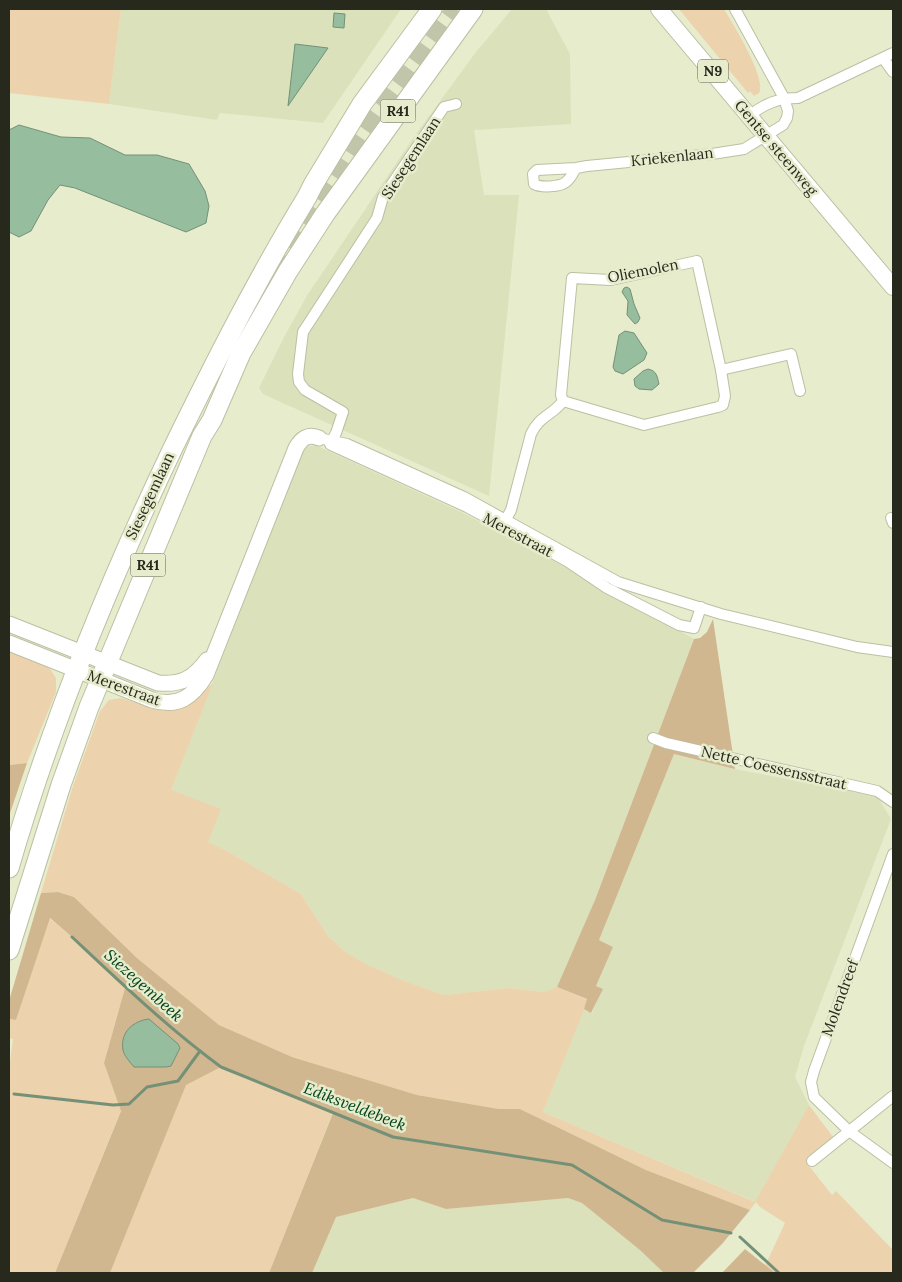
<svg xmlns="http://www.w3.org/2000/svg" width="902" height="1282" font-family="Lora,serif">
	<rect width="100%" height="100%" fill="#e7eccd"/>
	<g fill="#dbe1bb">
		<polygon points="121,9 401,9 323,123 220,113 217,120 109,104"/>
		<polygon points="512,9 546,9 570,54 571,124 474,130 484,195 519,195 489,496 263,394 259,388 284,337 308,294 416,134 476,52"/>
		<polygon points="315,445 463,513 569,569 694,639 595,900 557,987 544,992 509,988 444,995 402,980 366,964 344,951 328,936 301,894 227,851 207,842 171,790 300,457 307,447"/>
		<polygon points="674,754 735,769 877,796 891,819 804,1046 795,1077 809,1105 756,1202 543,1112 584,1009 592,1013 602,989 596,986 613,947 599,940"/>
		<polygon points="413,1198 446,1209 568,1198 582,1203 640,1249 664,1273 312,1273 335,1217"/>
	</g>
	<g fill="#ecd3ad">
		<polygon points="9,9 121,9 109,104 9,93"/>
		<path d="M679,9h45c9,15 40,65 36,82 -1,3 -3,3 -6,5l-4,-5 -2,2z"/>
		<polygon points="9,649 38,661 50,669 56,678 56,692 27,763 10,765 9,767"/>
		<polygon points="213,683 171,790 221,809 208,842 227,851 301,894 328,936 344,951 366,964 402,980 444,995 509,988 544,992 557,987 588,1000 543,1112 755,1202 809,1105 833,1137 806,1162 832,1195 836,1191 893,1250 893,1273 775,1273 765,1266 785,1223 760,1207 756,1202 750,1210 646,1170 520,1109 499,1109 417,1095 292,1057 219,1025 137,958 74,897 58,892 41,893 72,789 100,711 109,700 121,698 164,711 190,704"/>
		<polygon points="49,918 72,937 125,988 104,1063 121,1110 55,1273 9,1273 9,1070 13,1039 9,1038 10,1019 16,1020"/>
		<polygon points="221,1067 333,1112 269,1273 110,1273 186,1084"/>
	</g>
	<g fill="#d0b78f">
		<polygon points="713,619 735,769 674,754 599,940 613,947 596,986 603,989 591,1013 584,1009 587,999 557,987 595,900 694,639 700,638 707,632"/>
		<polygon points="27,763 9,816 9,767 10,765"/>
		<polygon points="58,892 74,897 137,958 219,1025 292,1057 417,1095 499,1109 520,1109 646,1170 750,1210 722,1244 693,1273 664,1273 640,1250 582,1203 568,1198 446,1209 413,1198 336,1217 312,1273 269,1273 333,1113 221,1067 186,1085 110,1273 55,1273 121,1111 104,1063 125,988 72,937 50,918 16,1020 10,1019 9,1027 9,1001 41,893"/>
		<polygon points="745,1249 775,1273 722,1273"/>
	</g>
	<g fill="#95bd9e" stroke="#749177">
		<polygon points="334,13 345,14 344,28 333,27"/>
		<polygon points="295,44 328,48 288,106"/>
		<polygon points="19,125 61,137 90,138 125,155 157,155 189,164 205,191 209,206 206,223 186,232 75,188 60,185 48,200 31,231 19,237 9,232 9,130"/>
		<polygon points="627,287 630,289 634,304 640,318 638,322 635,324 627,315 628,301 622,292 624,288"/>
		<polygon points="625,331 634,333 647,353 644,360 623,374 615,371 613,367 619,335"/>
		<path d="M648,369c9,2 9,7 11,15l-7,6 -13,-1 -4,-3 -1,-7 9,-8z"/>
		<path d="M149,1019l29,25 2,4 -9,18 -5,1h-32c-4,-5 -10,-11 -11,-17 -3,-18 10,-29 26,-31z"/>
	</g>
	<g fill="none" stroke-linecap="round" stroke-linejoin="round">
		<g stroke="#749177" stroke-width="3">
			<path d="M72,937c48,45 96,91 149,130l172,70 179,28 90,55 69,13"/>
			<polyline points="14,1094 113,1105 129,1104 147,1087 178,1081 200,1051"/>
			<polyline points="740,1237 779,1273"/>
		</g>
		<path stroke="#c1c5aa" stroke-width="19" stroke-dasharray="19 9" stroke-linecap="butt" d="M263,297c53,-103 125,-195 193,-288"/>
		<defs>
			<g id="street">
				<polyline points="883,58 893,72"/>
				<path d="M749,116c15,-12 29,-18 49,-18l95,-45"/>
				<path d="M576,168c-3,5 -5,10 -10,14 -6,5 -25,6 -32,2l-1,-10 4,-4 39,-2 11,-2 125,-12 32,-5 39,-24 4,-7 1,-7 -4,-13 -49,-89"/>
				<polyline points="721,370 791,354 800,391"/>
				<polyline points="319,438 347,444 464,497 618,582 721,614 857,647 893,652"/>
				<polyline points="330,444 336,433 343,412 305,390 299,382 298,374 303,332 377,218 383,197 444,107 456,104"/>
				<polyline points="331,445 467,507 567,561 607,588 679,625 694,628 701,607"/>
				<polyline points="891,518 893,523"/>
				<path d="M506,519l5,-9 20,-76c8,-18 22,-19 32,-33l-2,-6 11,-117 39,2 86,-19 24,109 4,26 -2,9 -5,2 -74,18 -81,-24"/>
				<polyline points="653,738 666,743 877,791 893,802"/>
				<polyline points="893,854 814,1071 811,1082 814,1097 849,1131 893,1163"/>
				<polyline points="812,1161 893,1096"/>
			</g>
			<g id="secondary">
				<path d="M9,624l149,59c23,2 35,-4 49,-23"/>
				<path d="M9,643l143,57c26,8 41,-3 54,-25l90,-227c5,-9 12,-15 23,-10"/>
			</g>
			<polyline id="primary" points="659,9 893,287"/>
			<g id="highway">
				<path d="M9,868c42,-144 98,-282 163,-418 42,-86 85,-171 135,-253l6,-12 49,-81 70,-95"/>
				<polyline points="9,950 61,785 89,707 202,436 212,420 241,353 288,271 325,214 473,9"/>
			</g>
		</defs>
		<use href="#street" stroke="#bbc0a2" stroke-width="12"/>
		<use href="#secondary" stroke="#bbc0a2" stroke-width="17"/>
		<use href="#primary" stroke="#bbc0a2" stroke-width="18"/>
		<use href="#highway" stroke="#bbc0a2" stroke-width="21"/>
		<use href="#street" stroke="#fff" stroke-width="10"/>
		<use href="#secondary" stroke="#fff" stroke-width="15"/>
		<use href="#primary" stroke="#fff" stroke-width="16"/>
		<use href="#highway" stroke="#fff" stroke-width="19"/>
	</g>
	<g text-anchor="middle" stroke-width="5" stroke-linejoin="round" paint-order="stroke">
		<g fill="#e7eccd" stroke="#616452" stroke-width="1">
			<rect x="698" y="59.5" width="30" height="23" rx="4"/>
			<rect x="380.5" y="99.5" width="35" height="23" rx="4"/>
			<rect x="130.5" y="553.5" width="35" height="23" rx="4"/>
		</g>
		<g font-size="14" font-weight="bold" fill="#27291d">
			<text x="713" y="76">N9</text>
			<text x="398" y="116">R41</text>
			<text x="148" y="570">R41</text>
		</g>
		<g font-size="15" fill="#27291d" stroke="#e7eccd">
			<text transform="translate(776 148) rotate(50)" y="5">Gentse steenweg</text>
			<text transform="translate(672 157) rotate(-6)" y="5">Kriekenlaan</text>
			<text transform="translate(411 158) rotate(-57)" y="5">Siesegemlaan</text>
			<text transform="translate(643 271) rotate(-11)" y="5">Oliemolen</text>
			<text transform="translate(150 496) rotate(-65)" y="5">Siesegemlaan</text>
			<text transform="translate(518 535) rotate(28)" y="5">Merestraat</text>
			<text transform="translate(124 688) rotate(20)" y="5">Merestraat</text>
			<text transform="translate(774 768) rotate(13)" y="5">Nette Coessensstraat</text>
			<text transform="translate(840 998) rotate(-70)" y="5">Molendreef</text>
		</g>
		<g font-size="16" font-style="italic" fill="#00431c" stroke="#e7eccd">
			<text transform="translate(144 985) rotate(42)" y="6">Siezegembeek</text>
			<text transform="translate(355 1106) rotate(21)" y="6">Ediksveldebeek</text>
		</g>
	</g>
	<rect width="902" height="1282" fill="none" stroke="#27291d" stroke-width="20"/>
</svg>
